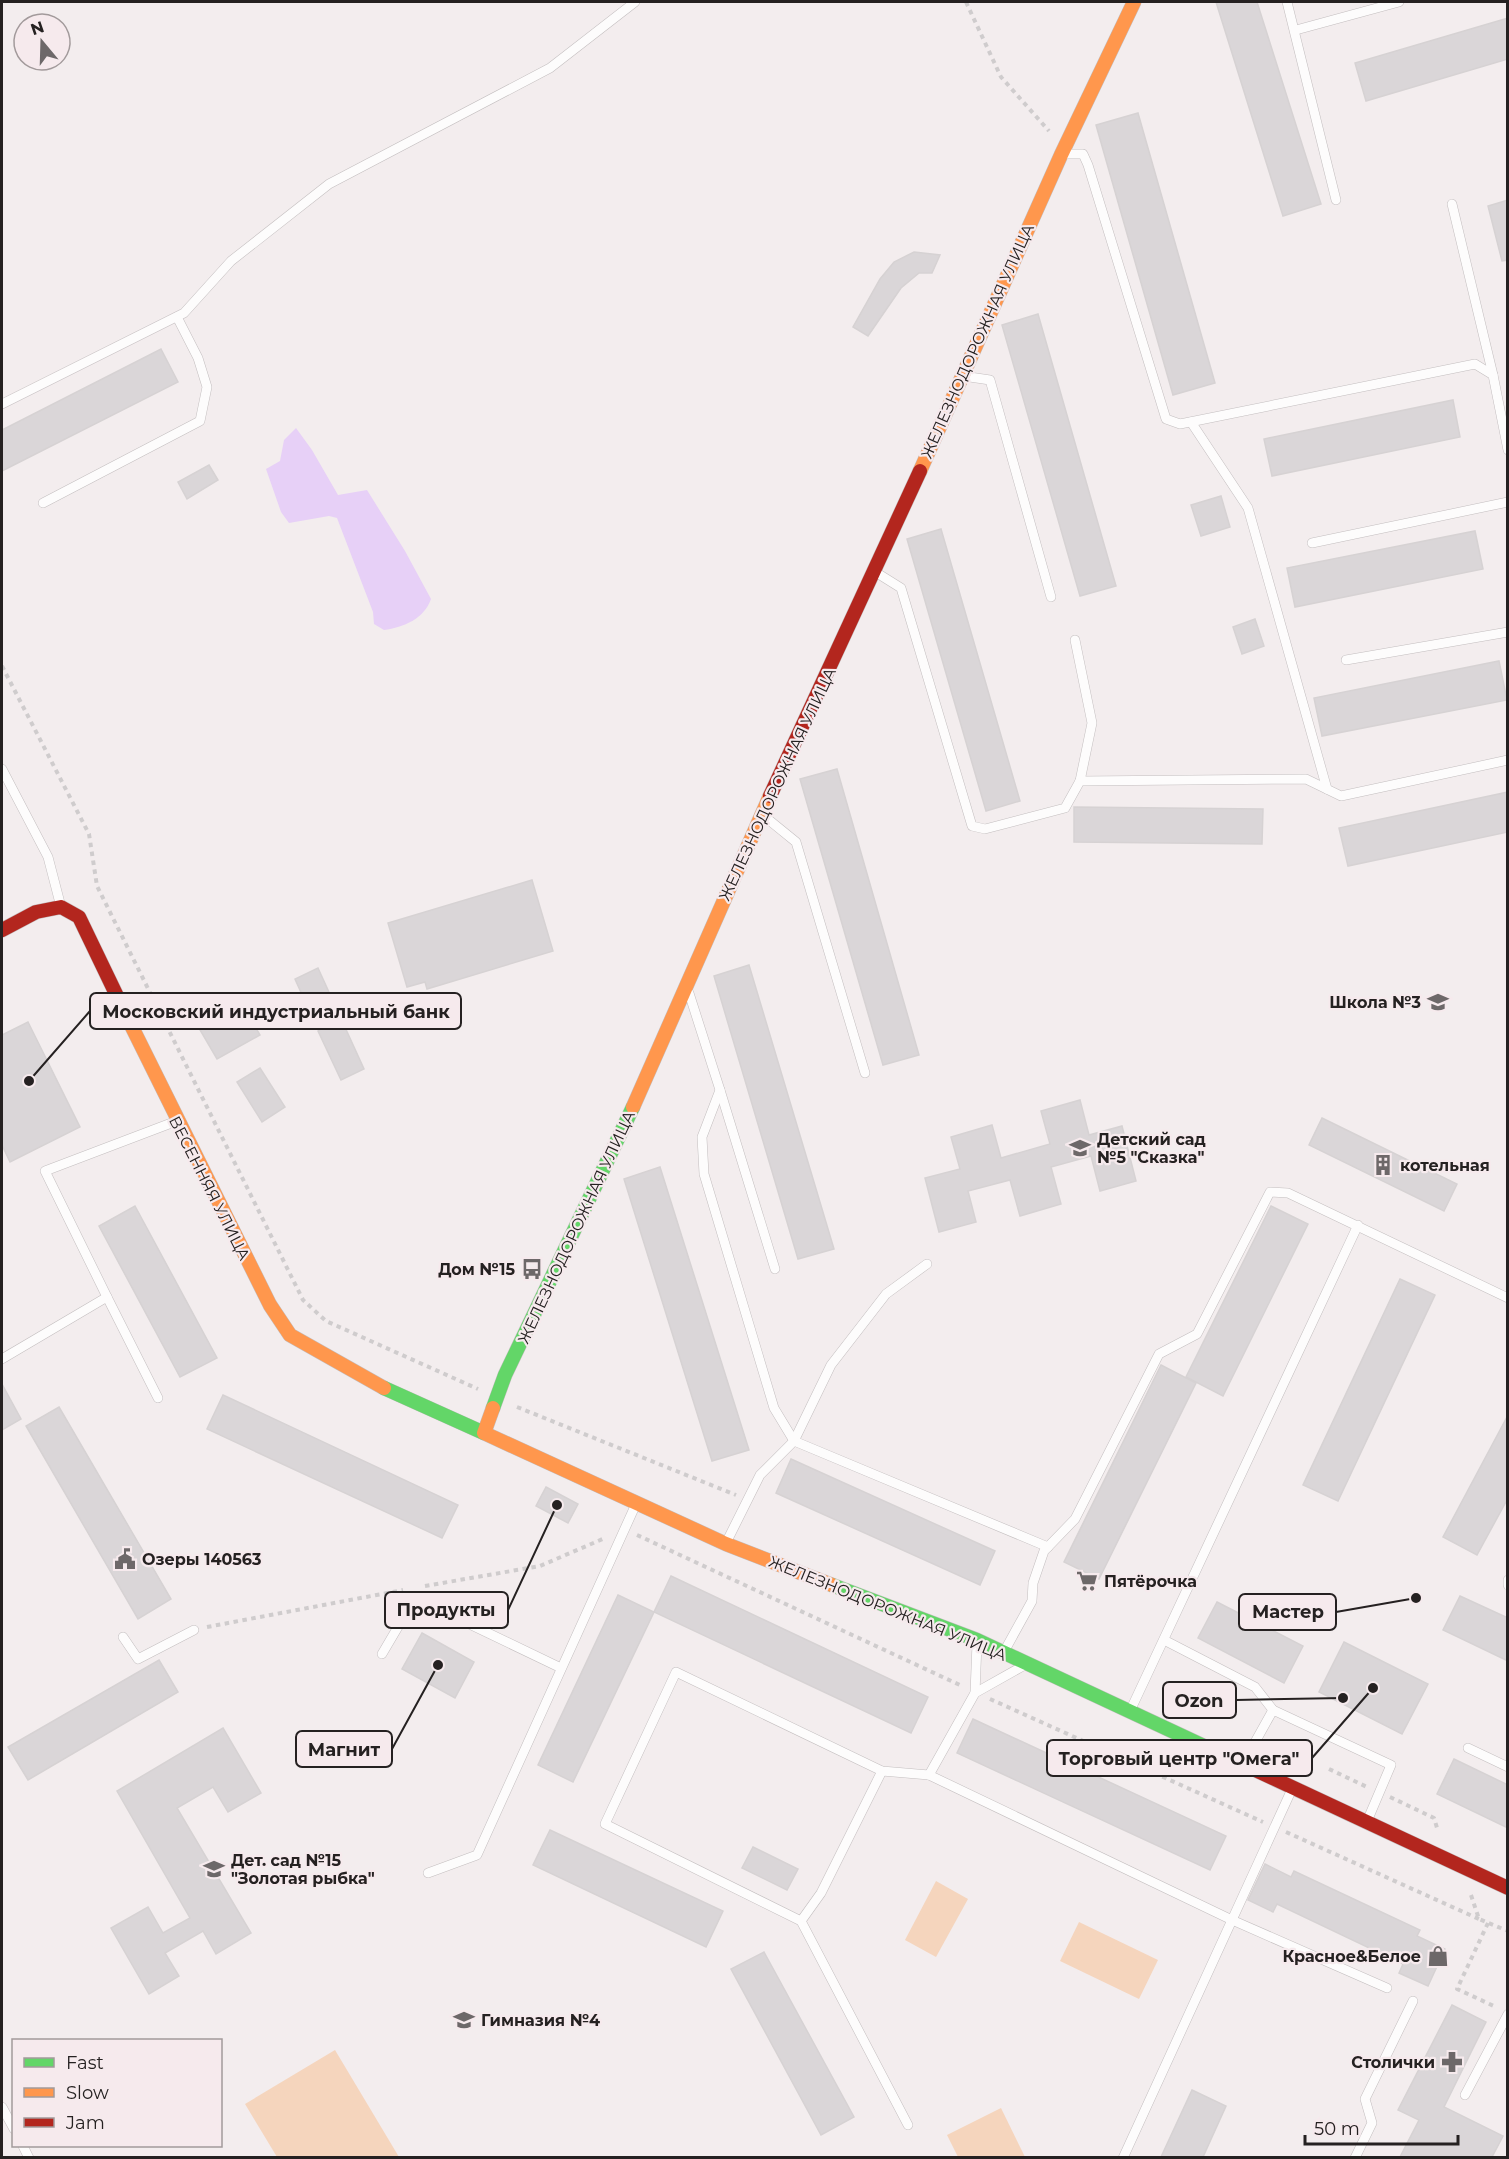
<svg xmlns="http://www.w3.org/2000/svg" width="1509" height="2159" font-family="Montserrat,sans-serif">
	<rect width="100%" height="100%" fill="#f3edee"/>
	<g fill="#f5d5bd">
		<polygon points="936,1881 968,1899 936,1957 905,1940"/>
		<polygon points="1079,1922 1158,1960 1139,1999 1060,1961"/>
		<polygon points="335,2050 399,2157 277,2157 245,2104"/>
		<polygon points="1001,2108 1025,2157 958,2157 947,2135"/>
	</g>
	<path fill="#e7d0f7" d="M296,428l16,22 26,45 29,-5 38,61 26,48c-7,20 -27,28 -47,31l-10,-6 -1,-12 -36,-94 -8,-2 -40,7 -8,-11 -15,-43 14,-8 4,-21z"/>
	<g fill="#dad6d8" stroke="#d6d2d3" stroke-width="1.5">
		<polygon points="1216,2 1257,2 1321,204 1283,216"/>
		<polygon points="1508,18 1508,59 1366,101 1355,63"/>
		<polygon points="1138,113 1215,383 1173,395 1096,125"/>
		<polygon points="1508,200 1508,260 1502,261 1488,206"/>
		<polygon points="914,252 940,255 932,273 919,273 901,288 868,336 853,327 880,279 894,262"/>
		<polygon points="1038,314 1116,586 1080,596 1002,325"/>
		<polygon points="161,349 178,382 2,471 2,430"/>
		<polygon points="1453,400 1460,437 1272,476 1264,439"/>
		<polygon points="209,465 218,480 187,499 178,482"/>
		<polygon points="1221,496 1230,527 1201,536 1191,505"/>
		<polygon points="941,529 1020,801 986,811 907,539"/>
		<polygon points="1475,531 1483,569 1295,607 1287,568"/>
		<polygon points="1255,619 1264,646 1242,654 1233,627"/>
		<polygon points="1499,661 1507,700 1322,736 1314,698"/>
		<polygon points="837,769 919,1055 883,1065 800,779"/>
		<polygon points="1508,792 1508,832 1348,866 1339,828"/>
		<polygon points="1074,807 1263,809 1262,844 1074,842"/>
		<polygon points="532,880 553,951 427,989 425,982 407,987 388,923"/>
		<polygon points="749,965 834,1249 798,1259 714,976"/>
		<polygon points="318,968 364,1069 341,1080 318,1031 327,1025 315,1004 308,1008 295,979"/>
		<polygon points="239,999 260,1035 217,1059 196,1023"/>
		<polygon points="28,1022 80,1127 10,1162 2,1145 2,1035"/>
		<polygon points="260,1068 285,1107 262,1122 237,1082"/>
		<polygon points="1080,1100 1089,1135 1122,1126 1136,1181 1100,1191 1091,1156 1051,1167 1061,1204 1020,1216 1010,1180 968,1191 976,1222 939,1232 925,1178 960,1169 951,1137 992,1125 1001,1158 1050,1144 1041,1111"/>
		<polygon points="1322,1118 1457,1184 1444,1211 1309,1145"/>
		<polygon points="660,1167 749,1450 712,1461 624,1179"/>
		<polygon points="135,1206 217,1358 180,1377 99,1226"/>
		<polygon points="1271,1206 1308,1224 1223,1396 1186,1377"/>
		<polygon points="1400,1279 1435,1295 1338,1501 1303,1485"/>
		<polygon points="1161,1365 1196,1383 1099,1579 1064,1562"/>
		<polygon points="2,1384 21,1419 2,1430"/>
		<polygon points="223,1395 458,1505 442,1538 207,1429"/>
		<polygon points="59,1407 171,1599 138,1619 26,1426"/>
		<polygon points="1508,1415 1508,1498 1477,1555 1443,1537"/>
		<polygon points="791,1459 995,1551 980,1585 776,1493"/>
		<polygon points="546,1487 578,1504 568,1523 536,1506"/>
		<polygon points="671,1576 928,1697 911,1733 654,1612"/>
		<polygon points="618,1595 654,1612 573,1782 538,1765"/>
		<polygon points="1460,1596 1508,1618 1508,1661 1443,1630"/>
		<polygon points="1217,1602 1303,1646 1284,1683 1198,1638"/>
		<polygon points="422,1633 474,1662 455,1698 402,1669"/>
		<polygon points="1344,1642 1428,1684 1402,1734 1319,1692"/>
		<polygon points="159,1660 178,1692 28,1780 8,1747"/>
		<polygon points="973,1719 1226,1836 1210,1870 957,1753"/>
		<polygon points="223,1728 261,1793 228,1812 213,1787 177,1808 251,1933 216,1954 203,1931 165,1953 179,1976 149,1994 111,1928 148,1907 163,1933 190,1918 117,1791"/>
		<polygon points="1454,1759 1508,1785 1508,1828 1437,1794"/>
		<polygon points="550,1830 723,1911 706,1947 533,1865"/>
		<polygon points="753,1847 798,1869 787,1890 742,1868"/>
		<polygon points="1265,1864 1291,1877 1294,1871 1420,1930 1417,1936 1445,1949 1428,1986 1399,1973 1403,1964 1277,1904 1273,1912 1248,1900"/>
		<polygon points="764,1952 854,2117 821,2135 731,1969"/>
		<polygon points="1452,2005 1486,2022 1444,2107 1503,2136 1492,2157 1400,2157 1419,2120 1398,2110"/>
		<polygon points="1192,2090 1226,2106 1203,2157 1161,2157"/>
	</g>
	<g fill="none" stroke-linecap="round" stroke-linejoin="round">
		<defs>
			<g id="lane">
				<polyline points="1287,2 1336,200"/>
				<polyline points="1296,30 1399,2"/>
				<polyline points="1066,154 1083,154 1088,165 1166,419 1180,424 1475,364 1493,375 1508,450"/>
				<polyline points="1452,204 1493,375"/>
				<polyline points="963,376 990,380 1051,597"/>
				<polyline points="2,404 184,313 231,261 329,184 550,68 635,2"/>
				<polyline points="1191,422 1248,508 1327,789"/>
				<polyline points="43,503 200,421 207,387 198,358 177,317"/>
				<polyline points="1312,543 1508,502"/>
				<polyline points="877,573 901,588 972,826 985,829 1065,808 1080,781 1306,779 1341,796 1508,760"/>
				<polyline points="1075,640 1092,723 1080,781"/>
				<polyline points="1346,660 1508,632"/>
				<polyline points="2,769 48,857 61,907"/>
				<polyline points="764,816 796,842 865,1073"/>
				<polyline points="689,993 720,1090 702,1137 704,1174 774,1408 794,1441"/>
				<polyline points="720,1090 775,1269"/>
				<polyline points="107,1297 158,1398"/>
				<polyline points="2,1359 107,1297 45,1171 174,1122"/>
				<polyline points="794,1441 831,1365 886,1294 927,1264"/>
				<polyline points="726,1543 760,1475 794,1441 1048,1547"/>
				<polyline points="1508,1580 1508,1585"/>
				<polyline points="123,1637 138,1659 194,1630"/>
				<polyline points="1164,1640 1255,1687 1273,1710"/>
				<polyline points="1005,1650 1032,1601 1033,1583 1044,1551 1075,1519 1159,1354 1197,1334 1270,1192 1288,1193 1508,1298"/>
				<polyline points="382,1654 415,1598 561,1668"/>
				<polyline points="975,1693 1023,1666"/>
				<polyline points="1131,1709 1358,1225"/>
				<polyline points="1468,1748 1508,1767"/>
				<polyline points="1244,1762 1273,1710 1391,1765 1368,1819"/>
				<polyline points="929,1775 975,1693 977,1643"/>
				<polyline points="428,1873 477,1855 636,1504"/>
				<polyline points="801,1921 821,1893 882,1771"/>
				<polyline points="1465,2095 1508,2014"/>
				<polyline points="2,2107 14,2129"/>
				<polyline points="908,2125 801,1921 605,1824 676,1672 882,1771 929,1775 1232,1920 1387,1988"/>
				<polyline points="23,2146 29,2158"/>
				<polyline points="1123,2158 1292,1789"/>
				<polyline points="1355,2158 1372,2123 1365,2099 1413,2001"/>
			</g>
			<g id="fast">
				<polyline points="384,1388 484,1433"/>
				<polyline points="493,1408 505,1375 633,1107"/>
				<polyline points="832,1585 977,1640 1236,1761"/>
			</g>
			<g id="slow">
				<polyline points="920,471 1061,155 1134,2"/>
				<polyline points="129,1021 270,1305 290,1335 384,1388"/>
				<polyline points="633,1107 770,796"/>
				<polyline points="493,1408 484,1433 726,1544 832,1585"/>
			</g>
			<g id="jam">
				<polyline points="770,796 920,471"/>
				<polyline points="2,930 36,912 61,907 79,917 129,1021"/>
				<polyline points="1236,1761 1508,1888"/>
			</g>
		</defs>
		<use href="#lane" stroke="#c3bebf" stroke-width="10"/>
		<use href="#fast" stroke="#c3bebf" stroke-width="15"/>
		<use href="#slow" stroke="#c3bebf" stroke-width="15"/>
		<use href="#jam" stroke="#c3bebf" stroke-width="15"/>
		<g stroke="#cfcccd" stroke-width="4" stroke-dasharray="4.5 4.5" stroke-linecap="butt">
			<polyline points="966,2 1001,77 1049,131"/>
			<polyline points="2,666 89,834 97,886 303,1300 326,1321 478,1389"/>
			<polyline points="517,1407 736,1495"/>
			<polyline points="637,1535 962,1686"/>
			<polyline points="425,1586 540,1566 605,1538"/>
			<polyline points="207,1627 403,1590"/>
			<polyline points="990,1699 1263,1822"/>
			<polyline points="1329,1769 1367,1787"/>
			<polyline points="1390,1797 1434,1818 1438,1831"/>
			<polyline points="1286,1832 1479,1919"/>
			<polyline points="1471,1895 1479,1919 1508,1931"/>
			<polyline points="1488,1923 1457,1989 1496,2007"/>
		</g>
		<use href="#lane" stroke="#fdfcfc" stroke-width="9"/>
		<use href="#fast" stroke="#63d668" stroke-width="14"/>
		<use href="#slow" stroke="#ff974d" stroke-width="14"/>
		<use href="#jam" stroke="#b3261e" stroke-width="14"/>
	</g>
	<defs>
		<symbol id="school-bare" viewBox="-9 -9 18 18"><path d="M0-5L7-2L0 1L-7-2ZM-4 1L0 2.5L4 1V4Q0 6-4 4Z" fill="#6d6869" stroke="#f6eaed" stroke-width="2.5" paint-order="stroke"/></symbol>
		<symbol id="building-bare" viewBox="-9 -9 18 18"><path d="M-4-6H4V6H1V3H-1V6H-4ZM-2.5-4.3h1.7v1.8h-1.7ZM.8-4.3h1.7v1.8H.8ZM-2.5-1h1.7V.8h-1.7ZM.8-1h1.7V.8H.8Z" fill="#6d6869" stroke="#f6eaed" stroke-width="2.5" paint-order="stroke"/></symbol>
		<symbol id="bus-bare" viewBox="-9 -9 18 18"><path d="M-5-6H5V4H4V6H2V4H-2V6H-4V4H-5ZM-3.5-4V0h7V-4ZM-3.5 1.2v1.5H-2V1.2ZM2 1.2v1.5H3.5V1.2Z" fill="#6d6869" stroke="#f6eaed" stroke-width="2.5" paint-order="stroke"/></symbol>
		<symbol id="civic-bare" viewBox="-9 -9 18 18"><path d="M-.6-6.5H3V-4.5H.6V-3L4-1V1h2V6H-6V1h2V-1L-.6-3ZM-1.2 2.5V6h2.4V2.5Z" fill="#6d6869" stroke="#f6eaed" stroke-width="2.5" paint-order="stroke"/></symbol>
		<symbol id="supermarket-bare" viewBox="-9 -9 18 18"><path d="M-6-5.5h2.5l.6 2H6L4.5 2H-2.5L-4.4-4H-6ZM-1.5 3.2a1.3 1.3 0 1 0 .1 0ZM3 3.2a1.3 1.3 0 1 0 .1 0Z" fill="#6d6869" stroke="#f6eaed" stroke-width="2.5" paint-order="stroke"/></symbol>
		<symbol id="shop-bare" viewBox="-9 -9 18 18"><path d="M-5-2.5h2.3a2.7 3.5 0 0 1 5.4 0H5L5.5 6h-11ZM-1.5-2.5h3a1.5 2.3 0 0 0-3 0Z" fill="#6d6869" stroke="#f6eaed" stroke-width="2.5" paint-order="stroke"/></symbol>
		<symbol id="pharmacy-bare" viewBox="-9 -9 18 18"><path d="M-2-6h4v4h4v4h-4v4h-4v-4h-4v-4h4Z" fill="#6d6869" stroke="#f6eaed" stroke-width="2.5" paint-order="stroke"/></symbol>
	</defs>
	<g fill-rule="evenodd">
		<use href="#school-bare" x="1423" y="987" width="30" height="30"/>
		<use href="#school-bare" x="1065" y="1133" width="30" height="30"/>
		<use href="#building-bare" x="1368" y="1150" width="30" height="30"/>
		<use href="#bus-bare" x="517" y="1254" width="30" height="30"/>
		<use href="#civic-bare" x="110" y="1544" width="30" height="30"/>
		<use href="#supermarket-bare" x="1072" y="1566" width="30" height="30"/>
		<use href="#school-bare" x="199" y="1854" width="30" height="30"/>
		<use href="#shop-bare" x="1423" y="1941" width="30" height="30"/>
		<use href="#school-bare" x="449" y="2005" width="30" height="30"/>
		<use href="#pharmacy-bare" x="1437" y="2047" width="30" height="30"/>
	</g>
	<g text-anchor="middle" stroke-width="4.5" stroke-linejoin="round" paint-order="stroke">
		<g font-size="16" fill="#252121" stroke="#f6eaed">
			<text transform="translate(977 341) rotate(-66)" y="6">ЖЕЛЕЗНОДОРОЖНАЯ УЛИЦА</text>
			<text transform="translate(777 784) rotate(-65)" y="6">ЖЕЛЕЗНОДОРОЖНАЯ УЛИЦА</text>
			<text transform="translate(210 1188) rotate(63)" y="6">ВЕСЕННЯЯ УЛИЦА</text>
			<text transform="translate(576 1227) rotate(-65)" y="6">ЖЕЛЕЗНОДОРОЖНАЯ УЛИЦА</text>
			<text transform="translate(888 1608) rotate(22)" y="6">ЖЕЛЕЗНОДОРОЖНАЯ УЛИЦА</text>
		</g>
		<g font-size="16" font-weight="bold" fill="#252121" stroke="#f6eaed" text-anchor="start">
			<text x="1421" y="1008" text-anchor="end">Школа №3</text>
			<text x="1097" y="1145">Детский сад<tspan x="1097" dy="18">№5 "Сказка"</tspan></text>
			<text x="1400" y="1171">котельная</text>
			<text x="515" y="1275" text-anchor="end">Дом №15</text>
			<text x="142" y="1565">Озеры 140563</text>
			<text x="1104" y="1587">Пятёрочка</text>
			<text x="231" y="1866">Дет. сад №15<tspan x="231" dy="18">"Золотая рыбка"</tspan></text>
			<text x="1421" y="1962" text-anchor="end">Красное&amp;Белое</text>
			<text x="481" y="2026">Гимназия №4</text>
			<text x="1435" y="2068" text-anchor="end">Столички</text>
		</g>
	</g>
	<path fill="none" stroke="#252121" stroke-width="2" d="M29 1081L90 1011M557 1505L508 1610M1416 1598L1336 1612M1343 1698L1236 1700M438 1665L392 1749M1373 1688L1312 1758"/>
	<g fill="#252121" stroke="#f6eaed" stroke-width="2">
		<circle cx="29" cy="1081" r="6"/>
		<circle cx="557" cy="1505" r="6"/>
		<circle cx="1416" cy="1598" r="6"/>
		<circle cx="1343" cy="1698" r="6"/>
		<circle cx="438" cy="1665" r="6"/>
		<circle cx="1373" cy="1688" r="6"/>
	</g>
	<g fill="#f6eaed" stroke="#252121" stroke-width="2">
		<rect x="90" y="993" width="371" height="36" rx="6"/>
		<rect x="385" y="1592" width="123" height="36" rx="6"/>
		<rect x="1239" y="1594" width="97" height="36" rx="6"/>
		<rect x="1163" y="1682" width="73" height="36" rx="6"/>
		<rect x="296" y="1731" width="96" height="36" rx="6"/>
		<rect x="1047" y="1740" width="265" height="36" rx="6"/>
	</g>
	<g font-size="18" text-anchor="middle" font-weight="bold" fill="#252121">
		<text x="276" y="1018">Московский индустриальный банк</text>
		<text x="446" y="1616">Продукты</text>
		<text x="1288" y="1618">Мастер</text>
		<text x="1199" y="1707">Ozon</text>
		<text x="344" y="1756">Магнит</text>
		<text x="1179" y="1765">Торговый центр "Омега"</text>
	</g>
	<rect width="1509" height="2159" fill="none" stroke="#252121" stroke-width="6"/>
	<rect x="12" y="2039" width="210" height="108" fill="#f6eaed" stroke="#a29a9b" stroke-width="1.5"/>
	<rect x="24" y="2058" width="30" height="9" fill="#63d668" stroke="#a29a9b" stroke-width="1.5"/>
	<text x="66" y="2069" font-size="18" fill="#252121">Fast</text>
	<rect x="24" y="2088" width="30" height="9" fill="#ff974d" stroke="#a29a9b" stroke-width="1.5"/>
	<text x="66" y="2099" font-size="18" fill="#252121">Slow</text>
	<rect x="24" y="2118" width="30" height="9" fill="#b3261e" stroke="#a29a9b" stroke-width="1.5"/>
	<text x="66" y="2129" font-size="18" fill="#252121">Jam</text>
	<g transform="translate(42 42) rotate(341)"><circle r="28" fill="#f6eaed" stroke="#a29a9b" stroke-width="1.5"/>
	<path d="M0-4.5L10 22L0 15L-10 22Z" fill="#6d6869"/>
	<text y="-9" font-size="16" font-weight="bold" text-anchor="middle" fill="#252121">N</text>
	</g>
	<path d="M1305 2135v9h153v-9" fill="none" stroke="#252121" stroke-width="3"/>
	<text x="1314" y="2135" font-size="18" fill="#252121" stroke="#f6eaed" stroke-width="4.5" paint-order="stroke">50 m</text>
</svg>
